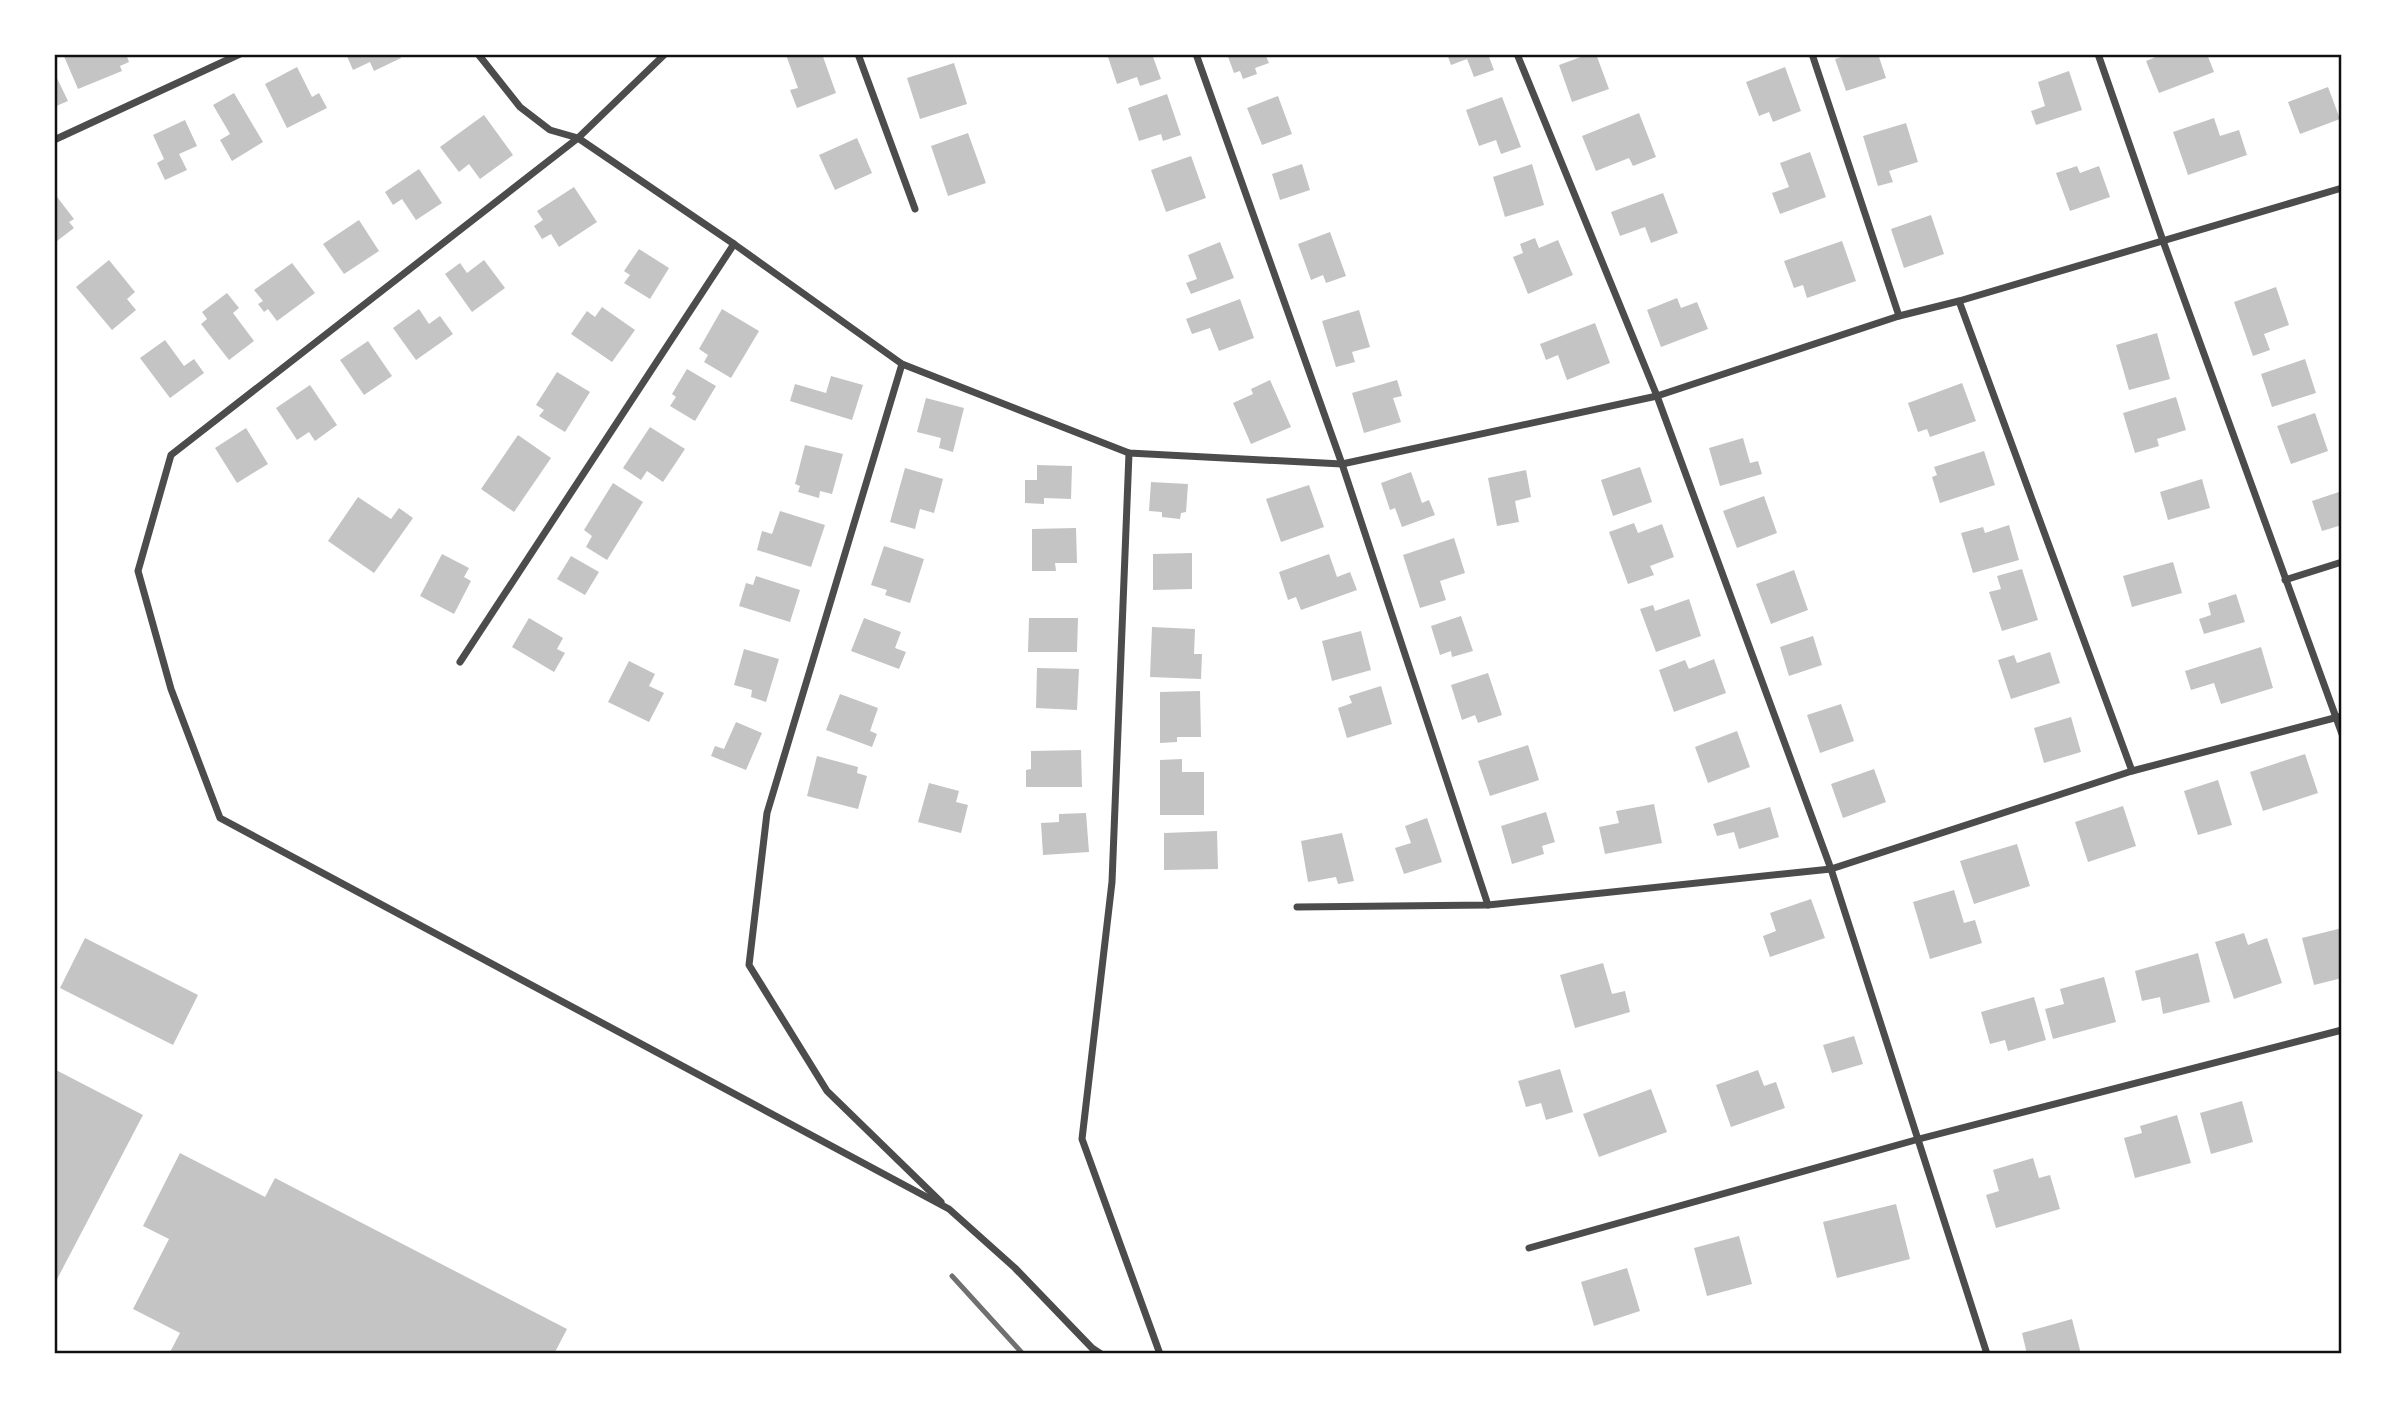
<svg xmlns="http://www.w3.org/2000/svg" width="2396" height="1408" font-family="'DejaVu Sans',sans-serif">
	<rect width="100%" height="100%" fill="#fff"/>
	<g fill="#c4c4c4">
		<polygon points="63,54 126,54 129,62 120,66 122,71 78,89"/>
		<polygon points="346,54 399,54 401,58 374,71 370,62 353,70"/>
		<polygon points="789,54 822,54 836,93 797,108 790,90 798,88 786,55"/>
		<polygon points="1107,54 1152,54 1161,79 1140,86 1137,77 1117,84"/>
		<polygon points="1227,54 1265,54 1269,63 1255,68 1257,74 1243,79 1240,71 1234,73"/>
		<polygon points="1447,54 1488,54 1494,70 1474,77 1467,59 1451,65"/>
		<polygon points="1589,54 1596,54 1609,89 1572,102 1559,65"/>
		<polygon points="1851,54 1878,54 1886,78 1846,91 1835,59"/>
		<polygon points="2163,54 2207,54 2214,72 2159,93 2146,61"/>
		<polygon points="954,63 967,104 920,119 907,78"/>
		<polygon points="297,67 312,97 319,93 327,108 287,128 265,84"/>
		<polygon points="1785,67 1801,111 1773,122 1769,112 1759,116 1746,82"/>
		<polygon points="2069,71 2082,110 2036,125 2031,111 2045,106 2038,82"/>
		<polygon points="54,72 68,101 54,107"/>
		<polygon points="2328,87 2340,119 2300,134 2288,102"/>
		<polygon points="234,93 263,142 232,161 220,140 230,134 213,105"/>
		<polygon points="1167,94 1181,135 1163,141 1161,134 1139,141 1128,108"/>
		<polygon points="1278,96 1292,134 1262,145 1247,108"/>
		<polygon points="1502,97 1521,147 1501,154 1496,140 1479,146 1466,110"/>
		<polygon points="1639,113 1656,157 1633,166 1629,158 1596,171 1582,136"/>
		<polygon points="484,115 513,155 480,179 469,164 459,172 440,147"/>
		<polygon points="2214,118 2220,136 2239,130 2247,155 2188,175 2173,132"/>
		<polygon points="185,120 197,146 179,154 187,170 165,180 157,163 164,159 153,135"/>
		<polygon points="1906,123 1918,162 1889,171 1893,182 1878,186 1863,136"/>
		<polygon points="968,133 986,183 948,196 931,146"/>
		<polygon points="857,138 872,173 835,190 819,155"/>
		<polygon points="1810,152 1826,197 1780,214 1772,193 1789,187 1780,163"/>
		<polygon points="1191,156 1206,198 1166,212 1151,170"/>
		<polygon points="1302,164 1310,190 1280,200 1272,174"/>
		<polygon points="1532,164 1544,205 1505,217 1493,177"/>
		<polygon points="2077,166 2080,173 2099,166 2110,197 2070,211 2056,173"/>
		<polygon points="419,169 442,203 416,220 402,199 393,205 385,192"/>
		<polygon points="574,187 597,222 559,247 551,234 542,239 534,226 543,220 537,211"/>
		<polygon points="54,193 74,219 69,222 74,228 57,241 54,237"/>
		<polygon points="1663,193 1678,233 1651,243 1645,227 1620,236 1611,212"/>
		<polygon points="1931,215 1944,254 1904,268 1891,229"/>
		<polygon points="359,220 379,251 344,274 323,244"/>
		<polygon points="1330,232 1346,276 1326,283 1323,275 1311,280 1298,244"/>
		<polygon points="1535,238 1539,248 1558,240 1573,275 1528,294 1513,257 1523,253 1520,244"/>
		<polygon points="1842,241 1856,281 1807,298 1803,285 1794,288 1784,261"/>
		<polygon points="1220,242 1234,278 1191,294 1186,283 1197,279 1188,255"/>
		<polygon points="639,249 669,268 650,299 624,283 630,275 624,271"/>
		<polygon points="109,260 135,292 127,299 136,310 112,330 76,287"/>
		<polygon points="484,260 505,288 472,312 445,274 460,263 467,273"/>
		<polygon points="292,263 315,293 277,321 268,309 264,312 258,304 263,301 254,290"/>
		<polygon points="2276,287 2289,325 2264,334 2270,350 2253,356 2234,302"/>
		<polygon points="227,293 239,308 233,313 254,341 229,360 201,324 207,319 202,312"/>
		<polygon points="1677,298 1681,308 1697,302 1708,329 1661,347 1647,310"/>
		<polygon points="1240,299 1254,338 1219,351 1210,328 1192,334 1186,319"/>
		<polygon points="602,307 635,330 612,362 571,334 587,311 595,317"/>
		<polygon points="419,309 429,324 440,316 453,334 416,360 393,328"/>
		<polygon points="722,309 759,331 731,378 704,362 708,355 699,349"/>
		<polygon points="1359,310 1370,347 1352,352 1355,362 1336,367 1322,321"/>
		<polygon points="1595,323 1610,363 1567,380 1558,355 1546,360 1540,344"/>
		<polygon points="2157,333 2170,379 2129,390 2116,345"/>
		<polygon points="165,340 184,366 194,359 204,373 170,398 140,358"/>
		<polygon points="368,341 392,376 364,395 340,360"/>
		<polygon points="2305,359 2316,393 2272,407 2261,374"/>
		<polygon points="687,369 716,386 695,421 670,406 676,397 672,394"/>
		<polygon points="557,372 590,392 565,432 539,416 544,410 536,405"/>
		<polygon points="831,376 863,385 852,420 790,401 795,384 826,393"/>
		<polygon points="1270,380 1291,427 1251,444 1233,403 1253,394 1251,389"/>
		<polygon points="1397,380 1402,396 1393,398 1401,422 1364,433 1352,393"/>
		<polygon points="1962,383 1976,421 1930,437 1927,429 1918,432 1908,403"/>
		<polygon points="310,385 337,425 315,441 309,432 297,440 276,408"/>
		<polygon points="2176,397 2186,430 2157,439 2159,446 2135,453 2123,413"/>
		<polygon points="926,398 964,408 953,452 939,448 941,438 917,432"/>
		<polygon points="2315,413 2328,451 2291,464 2277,426"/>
		<polygon points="650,427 685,449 663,482 647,471 641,480 623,468"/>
		<polygon points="246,428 268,464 237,483 215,448"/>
		<polygon points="518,435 551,458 514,512 481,489"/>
		<polygon points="1743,438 1750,463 1758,461 1762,474 1720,486 1709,448"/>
		<polygon points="805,445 843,454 832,494 820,491 819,498 798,492 800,486 795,484"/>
		<polygon points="1984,451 1995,485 1940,503 1932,477 1937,475 1934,467"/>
		<polygon points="1037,465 1072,466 1071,499 1044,498 1044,504 1025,503 1025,480 1037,480"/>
		<polygon points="1640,467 1652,502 1613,516 1601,480"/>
		<polygon points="905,468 943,479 934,513 920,509 915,529 890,522"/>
		<polygon points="1526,470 1531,497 1515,501 1519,522 1497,526 1488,478"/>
		<polygon points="1411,472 1422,503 1429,500 1435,515 1402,527 1395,508 1390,510 1381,483"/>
		<polygon points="2202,479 2210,508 2168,520 2160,492"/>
		<polygon points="1151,482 1188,484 1186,512 1181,513 1180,519 1162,517 1162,512 1149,511"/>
		<polygon points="613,483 643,502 607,560 586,547 592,536 584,530"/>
		<polygon points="1309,485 1324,527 1281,542 1266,499"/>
		<polygon points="2342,491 2342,525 2322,531 2312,501"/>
		<polygon points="1764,496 1777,533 1737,548 1723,511"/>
		<polygon points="358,497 391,519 399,508 413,518 374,573 328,541"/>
		<polygon points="780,511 825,525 811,567 757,550 762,531 772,534"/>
		<polygon points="1634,523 1638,533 1662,524 1674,557 1650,566 1654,575 1628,584 1609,532"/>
		<polygon points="2009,525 2019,560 1973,573 1961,533 1983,527 1985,533"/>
		<polygon points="1076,528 1077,563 1055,563 1056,571 1032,571 1032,529"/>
		<polygon points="1454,538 1465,573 1440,581 1446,600 1420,608 1403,555"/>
		<polygon points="884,546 924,559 910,603 885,595 887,590 871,585"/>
		<polygon points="1192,553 1192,589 1153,590 1153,554"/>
		<polygon points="442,554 469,568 464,577 471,581 454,614 420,596"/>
		<polygon points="1329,554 1337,577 1350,572 1357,590 1301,610 1296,597 1288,600 1279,572"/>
		<polygon points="571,556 599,572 585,595 557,579"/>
		<polygon points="2173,562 2182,593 2132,607 2123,576"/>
		<polygon points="2022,569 2038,620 2002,631 1989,592 2001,589 1997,576"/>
		<polygon points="1794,570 1808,610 1771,624 1756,584"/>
		<polygon points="756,576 800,590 790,622 739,606 746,583 753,585"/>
		<polygon points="2236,594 2245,622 2204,634 2199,619 2211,615 2208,603"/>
		<polygon points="1689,599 1701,636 1656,652 1640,609 1653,605 1655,611"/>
		<polygon points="1461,616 1473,651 1452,657 1451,651 1440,655 1431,626"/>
		<polygon points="529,618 563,638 557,649 565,653 554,672 512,647"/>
		<polygon points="864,618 901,632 895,648 906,652 899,669 851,651"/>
		<polygon points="1029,618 1078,618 1077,652 1028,652"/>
		<polygon points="1152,627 1195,629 1194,654 1202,654 1201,679 1150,677"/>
		<polygon points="1361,631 1371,670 1332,681 1322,641"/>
		<polygon points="1813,636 1822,665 1789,676 1780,647"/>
		<polygon points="2261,647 2273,688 2221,704 2214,683 2191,690 2185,671"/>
		<polygon points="744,649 779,659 766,702 751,697 752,690 734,685"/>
		<polygon points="2050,652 2060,683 2011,699 1998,660 2014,655 2017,663"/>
		<polygon points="1714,659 1726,693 1674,712 1659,670 1685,660 1689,669"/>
		<polygon points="629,661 655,674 649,686 664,693 649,722 608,702"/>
		<polygon points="1037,668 1079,669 1077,710 1036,708"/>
		<polygon points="1488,673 1502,715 1478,723 1475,715 1462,720 1451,685"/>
		<polygon points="1381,686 1392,724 1347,738 1338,708 1352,703 1349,696"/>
		<polygon points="1200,691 1201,737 1177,737 1177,742 1160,743 1160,692"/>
		<polygon points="840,694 878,708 870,731 877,734 872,747 826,730"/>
		<polygon points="1841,704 1854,741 1820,753 1807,715"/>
		<polygon points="2071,717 2081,752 2044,763 2034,728"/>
		<polygon points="736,722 762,733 746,770 711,756 715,746 724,749"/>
		<polygon points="1737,731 1750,767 1708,783 1695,747"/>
		<polygon points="1528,745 1539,780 1490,796 1478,761"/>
		<polygon points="1081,750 1082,787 1026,787 1026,770 1031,769 1031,751"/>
		<polygon points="2305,754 2318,793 2263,811 2250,772"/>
		<polygon points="817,756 858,767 857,773 867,776 858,809 807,796"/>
		<polygon points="1182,759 1182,772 1204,772 1204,815 1160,815 1160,760"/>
		<polygon points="1874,769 1886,802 1843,818 1831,784"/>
		<polygon points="2218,780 2232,825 2198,835 2184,791"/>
		<polygon points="929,783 959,791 956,802 968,805 961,833 918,822"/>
		<polygon points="1654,804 1662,843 1605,854 1599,827 1619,823 1616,811"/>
		<polygon points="2123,806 2136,846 2088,862 2075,822"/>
		<polygon points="1770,807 1779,837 1739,849 1734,832 1717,836 1713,824"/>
		<polygon points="1546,812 1555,842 1542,846 1544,854 1512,864 1501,826"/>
		<polygon points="1086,813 1089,852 1043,855 1041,823 1059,822 1059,814"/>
		<polygon points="1427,818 1442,862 1404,874 1395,848 1411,843 1405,826"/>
		<polygon points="1217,831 1218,869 1164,870 1164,833"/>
		<polygon points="1342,833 1354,881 1338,884 1336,877 1308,882 1301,841"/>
		<polygon points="2017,844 2030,886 1974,904 1960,861"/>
		<polygon points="1954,890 1964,923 1975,920 1982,943 1930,959 1913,902"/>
		<polygon points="1811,899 1825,938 1770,957 1763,936 1776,931 1770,913"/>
		<polygon points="2342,928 2342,978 2314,985 2302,938"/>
		<polygon points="2244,933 2248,945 2267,938 2282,983 2234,999 2215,942"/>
		<polygon points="85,938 198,995 173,1045 60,988"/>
		<polygon points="2198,953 2210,1002 2163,1014 2160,997 2142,1001 2135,971"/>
		<polygon points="1603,963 1612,994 1625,991 1630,1012 1575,1028 1560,975"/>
		<polygon points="2104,977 2116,1022 2053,1039 2045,1009 2064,1004 2060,989"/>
		<polygon points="2034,997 2046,1040 2008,1051 2005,1040 1990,1044 1981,1012"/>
		<polygon points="1854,1036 1863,1064 1832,1073 1823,1045"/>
		<polygon points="54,1069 143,1115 54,1285"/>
		<polygon points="1560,1069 1573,1112 1546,1120 1541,1103 1526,1107 1518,1081"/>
		<polygon points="1758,1070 1764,1086 1776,1082 1785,1108 1731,1127 1716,1085"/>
		<polygon points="1651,1089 1667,1132 1599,1157 1583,1114"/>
		<polygon points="2242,1101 2253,1142 2211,1154 2200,1113"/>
		<polygon points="2177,1115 2191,1163 2135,1178 2124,1138 2142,1133 2140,1126"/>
		<polygon points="180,1153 265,1197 275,1178 567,1329 554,1354 169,1354 180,1333 133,1309 169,1239 143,1226"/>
		<polygon points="2033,1158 2039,1178 2050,1175 2060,1209 1996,1228 1986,1195 1999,1191 1993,1170"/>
		<polygon points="1896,1204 1910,1259 1837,1278 1823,1222"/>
		<polygon points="1739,1236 1752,1284 1707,1296 1694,1248"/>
		<polygon points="1627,1268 1640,1311 1594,1326 1581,1282"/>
		<polygon points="2072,1319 2081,1354 2027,1354 2022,1333"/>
	</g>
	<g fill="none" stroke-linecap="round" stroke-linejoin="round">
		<g stroke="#4c4c4c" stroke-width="7">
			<polyline points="478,54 520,107 550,130 578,138 734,244 902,364 1129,453 1342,464 1657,396 1899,316 1959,301 2342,188"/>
			<polyline points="665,54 578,138 171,455 138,571 171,689 220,818 949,1209 1015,1268 1092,1348 1101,1354"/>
			<polyline points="858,54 915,209"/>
			<polyline points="1196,54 1342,464 1488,905"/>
			<polyline points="1517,54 1657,396 1831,869 1987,1354"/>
			<polyline points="1812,54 1899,316"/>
			<polyline points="2098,54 2163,241 2342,734"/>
			<polyline points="54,140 240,54"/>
			<polyline points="1959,301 2132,771"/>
			<polyline points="902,364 767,813 749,965 827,1091 941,1202"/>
			<polyline points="1129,453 1112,882 1082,1139 1160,1354"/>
			<polyline points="2285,580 2342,562"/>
			<polyline points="460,662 734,244"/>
			<polyline points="1297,907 1488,905 1831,869 2132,771 2342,716"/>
			<polyline points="1529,1248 1919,1139 2342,1030"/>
		</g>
		<polyline stroke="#707070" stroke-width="5" points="952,1276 1023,1354"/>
	</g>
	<rect width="2396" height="1408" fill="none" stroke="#ffffff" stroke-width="112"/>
	<rect x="56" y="56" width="2284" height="1296" fill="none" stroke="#111" stroke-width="2.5"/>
</svg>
